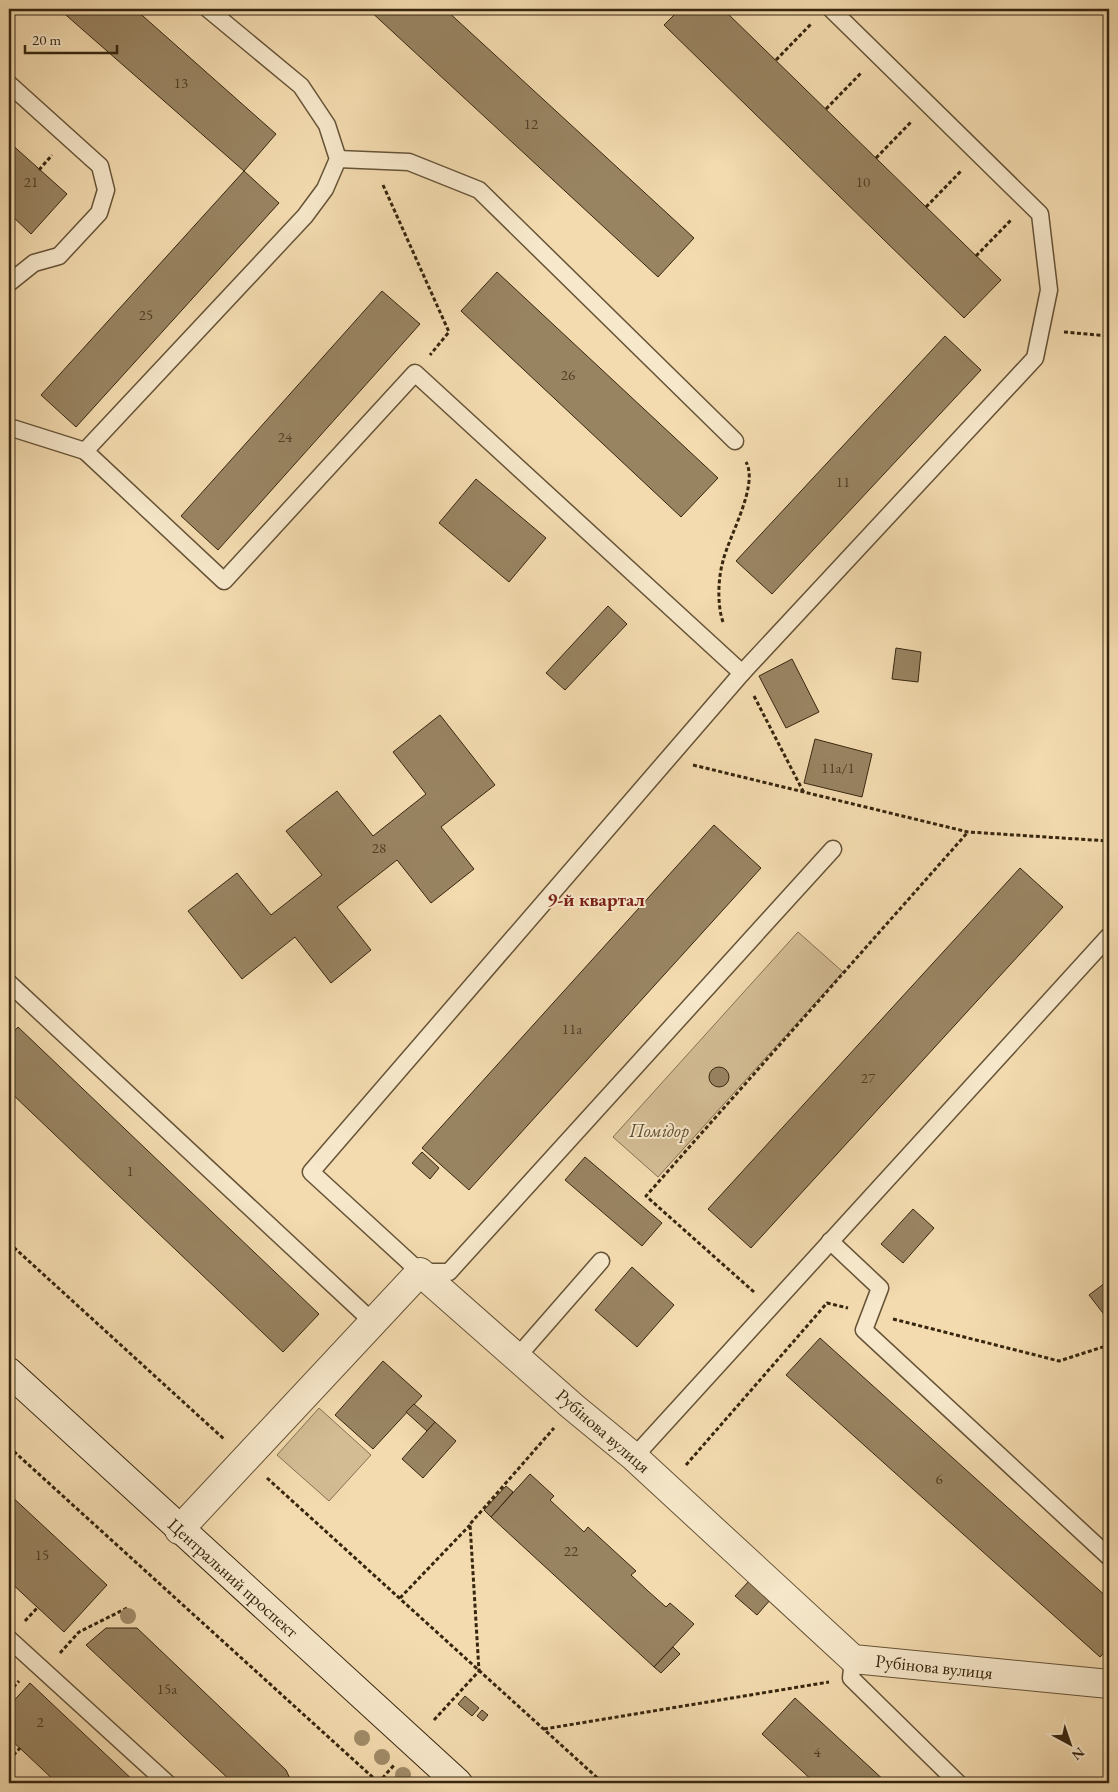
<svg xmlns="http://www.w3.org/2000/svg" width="1118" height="1792" font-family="'EB Garamond',serif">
	<rect width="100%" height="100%" fill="#f3dbaf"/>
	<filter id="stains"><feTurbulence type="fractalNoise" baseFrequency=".004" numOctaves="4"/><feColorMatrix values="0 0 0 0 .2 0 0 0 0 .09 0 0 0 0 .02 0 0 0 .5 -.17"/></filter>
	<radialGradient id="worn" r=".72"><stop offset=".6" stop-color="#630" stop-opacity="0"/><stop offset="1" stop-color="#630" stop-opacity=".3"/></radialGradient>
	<g fill="#d3bc94" stroke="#857152">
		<polygon points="798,932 843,972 658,1177 613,1137"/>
		<polygon points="319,1408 371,1455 329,1501 277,1455"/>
	</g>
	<g fill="#998462" stroke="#37260f">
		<polygon points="59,9 135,9 276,134 244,171"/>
		<polygon points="368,9 445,9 694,238 658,277"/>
		<polygon points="680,9 723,9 1001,280 964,318 664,25"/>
		<polygon points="9,142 67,194 31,234 9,213"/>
		<polygon points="244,171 279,203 76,427 41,395"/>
		<polygon points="497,272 718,478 681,517 461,311"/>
		<polygon points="382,291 420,324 218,550 181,516"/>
		<polygon points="945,336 981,370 772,594 736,561"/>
		<polygon points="476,479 546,538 509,582 439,523"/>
		<polygon points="608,606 627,624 565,690 546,673"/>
		<polygon points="896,648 921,652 918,682 892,679"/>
		<polygon points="792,659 819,712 786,728 759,676"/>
		<polygon points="440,715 495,785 441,827 474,869 431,903 397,860 337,907 371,950 331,983 295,937 242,979 188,911 237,873 271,915 322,875 286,831 337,791 373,836 426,794 393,752"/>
		<polygon points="815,739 872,754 862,797 804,783"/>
		<polygon points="714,825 761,868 469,1190 422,1148"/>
		<polygon points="1020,868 1063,907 751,1248 708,1209"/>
		<polygon points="18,1027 319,1314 283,1352 9,1091 9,1037"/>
		<circle cx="719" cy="1077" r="10"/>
		<polygon points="422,1152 439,1168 430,1179 412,1163"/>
		<polygon points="585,1157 662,1223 642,1246 565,1180"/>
		<polygon points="913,1209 934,1228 903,1263 881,1244"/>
		<polygon points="632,1267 674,1305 637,1347 595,1310"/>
		<polygon points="1109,1280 1109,1315 1106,1317 1089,1295"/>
		<polygon points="820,1338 1109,1599 1109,1647 1100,1657 786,1375"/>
		<polygon points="383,1361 422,1396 373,1449 335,1415"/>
		<polygon points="414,1404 435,1422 427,1431 406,1412"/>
		<polygon points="435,1422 456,1441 423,1478 402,1459"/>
		<polygon points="530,1474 554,1496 550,1500 584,1532 588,1527 636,1571 631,1575 648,1591 666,1607 670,1603 694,1624 654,1667 491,1517"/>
		<polygon points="506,1486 513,1492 491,1517 484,1510"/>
		<polygon points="9,1494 107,1585 64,1632 9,1581"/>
		<polygon points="750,1580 771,1599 757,1615 735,1596"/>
		<polygon points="106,1628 137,1628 286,1770 292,1783 233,1783 86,1645"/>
		<polygon points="673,1647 680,1654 661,1673 654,1667"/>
		<polygon points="30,1683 136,1783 57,1783 9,1738 9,1706"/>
		<polygon points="465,1696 479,1708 472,1716 458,1704"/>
		<polygon points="795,1698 821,1722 887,1783 815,1783 762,1734"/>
		<polygon points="482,1710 488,1715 483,1721 477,1716"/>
	</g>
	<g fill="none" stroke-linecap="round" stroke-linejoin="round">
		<defs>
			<g id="service">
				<polyline points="208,9 301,86 327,125 338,159 325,189 305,216 85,451 224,581 415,373 742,673"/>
				<polyline points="831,9 1040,214 1049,290 1035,358 742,673 311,1172 420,1272 449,1272 833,849"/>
				<polyline points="9,84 100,166 106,190 99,213 59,256 34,263 9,283"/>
				<polyline points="338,159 409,162 479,190 735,441"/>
				<polyline points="9,427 85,451"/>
				<polyline points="9,983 374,1323"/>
				<polyline points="830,1241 880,1288 864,1330 1109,1557"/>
				<polyline points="518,1356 601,1261"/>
				<polyline points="634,1457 1109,936"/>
				<polyline points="9,1639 167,1783"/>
				<polyline points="853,1659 851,1678 958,1783"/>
			</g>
			<polyline id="minor" points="179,1530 420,1272 572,1406 634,1457 853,1659 1109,1684"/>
			<polyline id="secondary" points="9,1372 458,1783"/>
		</defs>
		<use href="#service" stroke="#665337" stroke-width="19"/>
		<use href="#minor" stroke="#665337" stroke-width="30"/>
		<use href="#secondary" stroke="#37260f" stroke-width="30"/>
		<g stroke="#37260f" stroke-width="3" stroke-dasharray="4 2.5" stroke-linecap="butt">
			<polyline points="726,12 729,9"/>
			<polyline points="776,60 812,23"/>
			<polyline points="826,109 862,72"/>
			<polyline points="876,158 912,121"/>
			<polyline points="39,170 52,155"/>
			<polyline points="383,185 449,332 430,355"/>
			<polyline points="926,207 962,170"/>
			<polyline points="976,256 1012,219"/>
			<polyline points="1064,332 1109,336"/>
			<path d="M723,622c-6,-17 -5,-44 0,-61 6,-25 36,-76 23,-99"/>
			<polyline points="754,696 804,793"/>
			<polyline points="693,765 968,832 1109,841"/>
			<polyline points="9,1243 225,1440"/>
			<polyline points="754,1292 646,1196 968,832"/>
			<polyline points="893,1319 1059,1361 1109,1345"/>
			<polyline points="9,1447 379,1783"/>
			<polyline points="686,1465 827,1303 848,1308"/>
			<polyline points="267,1478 603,1783"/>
			<polyline points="400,1598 470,1525"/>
			<polyline points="25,1621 38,1607"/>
			<polyline points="60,1653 79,1632 129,1607"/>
			<polyline points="9,1692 19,1681"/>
			<polyline points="434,1720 479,1671 470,1524 554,1428"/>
			<polyline points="544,1729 829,1682"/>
			<polyline points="9,1760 20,1748"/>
			<polyline points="378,1783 395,1764"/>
		</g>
		<use href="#service" stroke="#f7e8cb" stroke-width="16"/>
		<use href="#minor" stroke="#f7e8cb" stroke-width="28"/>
		<use href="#secondary" stroke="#f7e8cb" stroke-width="28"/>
	</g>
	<g fill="#a18c69">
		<circle cx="128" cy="1616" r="8"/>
		<circle cx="362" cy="1738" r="8"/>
		<circle cx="382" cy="1757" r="8"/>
		<circle cx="403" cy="1775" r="8"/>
	</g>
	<g text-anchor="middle" stroke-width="4" stroke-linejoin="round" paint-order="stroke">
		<g font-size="15" fill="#503e24">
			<text x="181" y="88">13</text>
			<text x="531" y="129">12</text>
			<text x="31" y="187">21</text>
			<text x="863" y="187">10</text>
			<text x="146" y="320">25</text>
			<text x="568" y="380">26</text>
			<text x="285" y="442">24</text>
			<text x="843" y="487">11</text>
			<text x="838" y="773">11а/1</text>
			<text x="379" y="853">28</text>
			<text x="572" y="1034">11а</text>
			<text x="868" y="1083">27</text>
			<text x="130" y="1176">1</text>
			<text x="939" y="1484">6</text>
			<text x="571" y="1556">22</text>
			<text x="42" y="1560">15</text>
			<text x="167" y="1694">15а</text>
			<text x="40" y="1727">2</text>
			<text x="817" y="1757">4</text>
		</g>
		<g font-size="18" font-style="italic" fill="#5e4c30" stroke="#f7e8cb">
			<text x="659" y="1137">Помідор</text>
		</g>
		<g font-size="18" fill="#37260f" stroke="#f7e8cb">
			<text transform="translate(603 1431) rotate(41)" y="6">Рубінова вулиця</text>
			<text transform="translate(233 1578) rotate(42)" y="6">Центральний проспект</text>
			<text transform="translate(934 1667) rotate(6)" y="6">Рубінова вулиця</text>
		</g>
		<g font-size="19" font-weight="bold" fill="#7a1f14" stroke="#f7e8cb">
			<text x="596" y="906">9-й квартал</text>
		</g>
	</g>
	<rect width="1118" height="1792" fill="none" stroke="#f3dbaf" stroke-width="30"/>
	<rect x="10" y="10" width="1098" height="1772" fill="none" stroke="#37260f" stroke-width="2.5"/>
	<rect x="15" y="15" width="1088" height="1762" fill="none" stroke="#37260f"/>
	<g transform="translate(1070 1744) rotate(140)" stroke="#f7e8cb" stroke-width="4" paint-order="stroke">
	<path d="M0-4L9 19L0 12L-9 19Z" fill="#37260f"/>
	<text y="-8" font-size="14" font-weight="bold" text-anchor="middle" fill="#37260f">N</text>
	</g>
	<path d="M25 45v8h92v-8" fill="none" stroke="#37260f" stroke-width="2.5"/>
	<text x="32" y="45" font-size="15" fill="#37260f" stroke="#f7e8cb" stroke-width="4" paint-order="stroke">20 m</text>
	<rect width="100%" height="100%" filter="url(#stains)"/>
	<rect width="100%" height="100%" fill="url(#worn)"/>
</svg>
